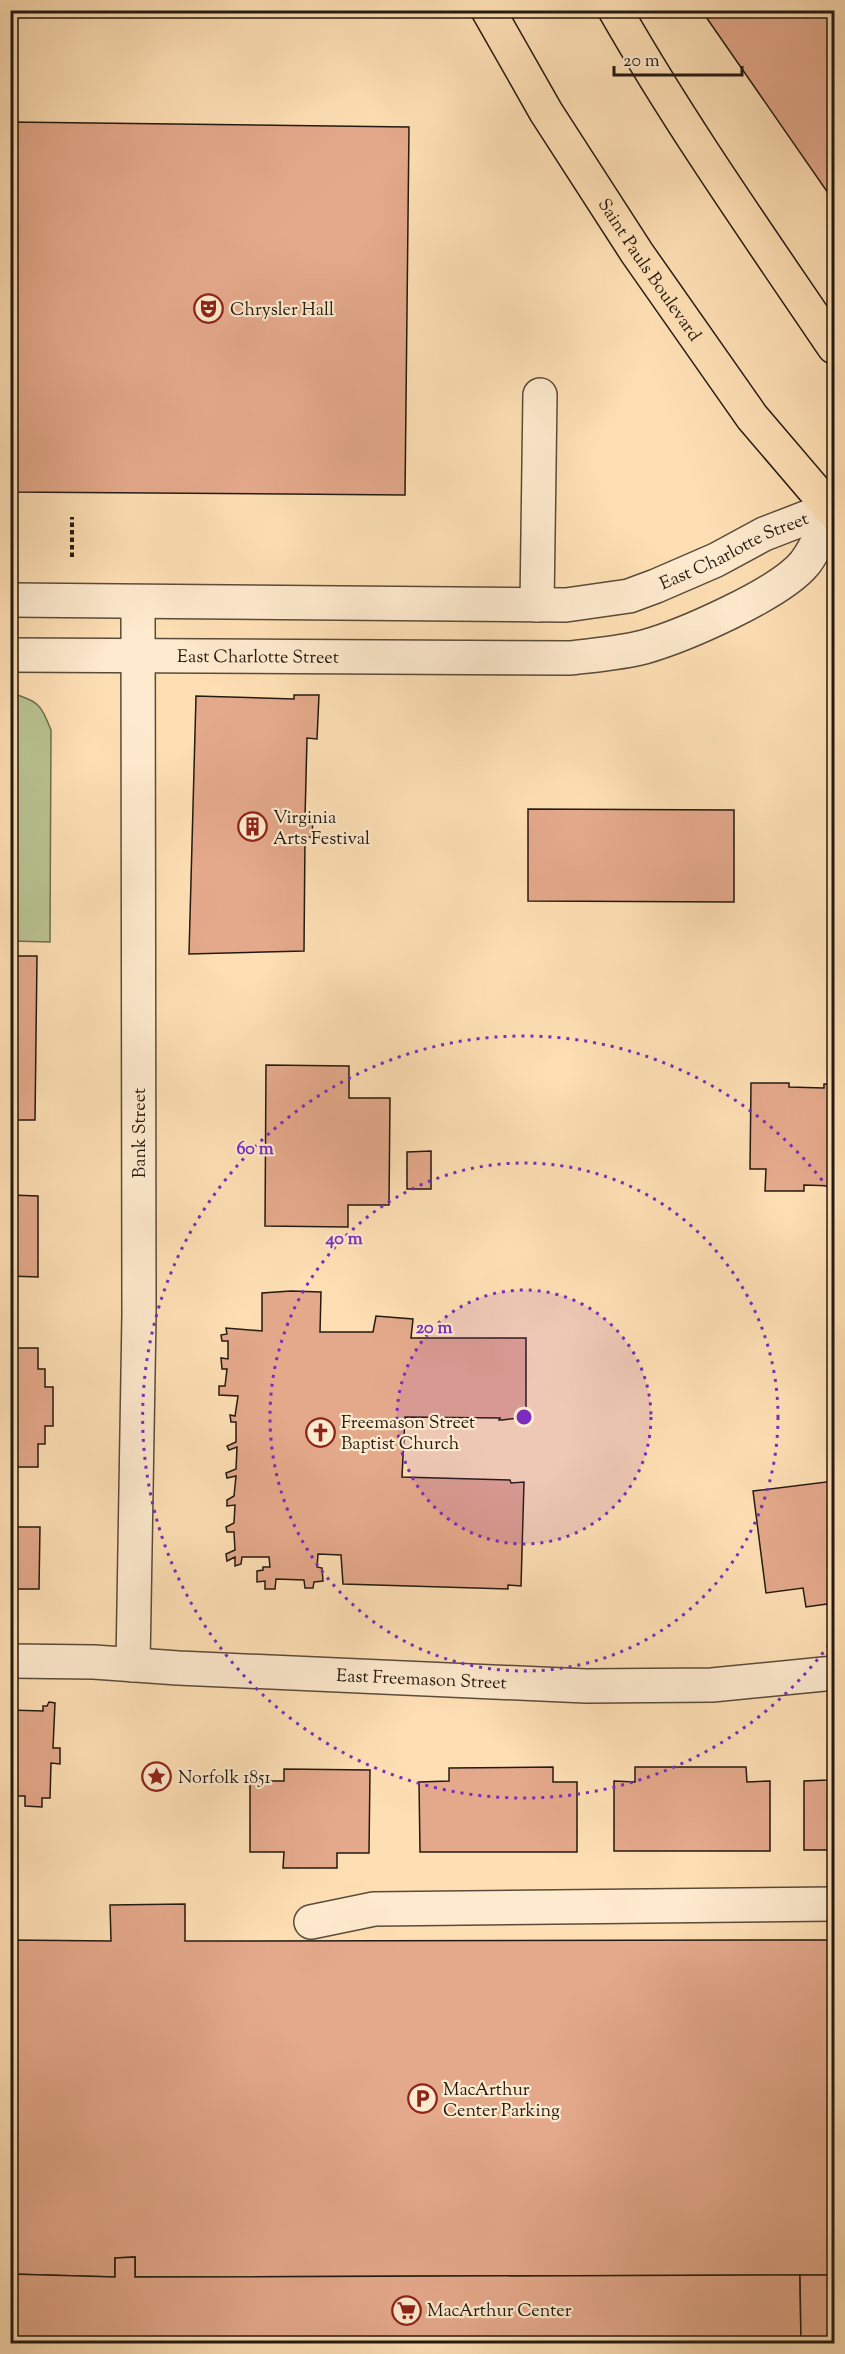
<svg xmlns="http://www.w3.org/2000/svg" width="845" height="2354" font-family="'Sorts Mill Goudy',serif">
	<rect width="100%" height="100%" fill="#fedfb4"/>
	<filter id="stains"><feTurbulence type="fractalNoise" baseFrequency=".00333" numOctaves="4"/><feColorMatrix values="0 0 0 0 .2 0 0 0 0 .09 0 0 0 0 .02 0 0 0 .5 -.17"/></filter>
	<radialGradient id="worn" r=".72"><stop offset=".6" stop-color="#630" stop-opacity="0"/><stop offset="1" stop-color="#630" stop-opacity=".3"/></radialGradient>
	<path fill="#bac392" stroke="#6e6e52" stroke-width="1.5" d="M11,693c28,9 29,10 40,37l-1,212 -39,-1z"/>
	<g fill="#e4a98b" stroke="#231a11" stroke-width="1.5">
		<polygon points="708,10 834,10 834,188 828,193 704,14"/>
		<polygon points="10,122 409,127 405,495 10,492"/>
		<polygon points="294,695 319,695 317,739 307,738 305,818 312,818 313,837 305,837 304,951 189,954 196,696 294,699"/>
		<polygon points="528,809 734,810 734,902 528,901"/>
		<polygon points="10,956 37,956 35,1120 10,1120"/>
		<polygon points="266,1065 349,1066 349,1098 390,1098 389,1205 348,1205 348,1227 265,1226"/>
		<polygon points="751,1083 789,1083 789,1087 824,1088 824,1084 834,1084 834,1186 804,1185 804,1191 765,1191 766,1169 750,1169"/>
		<polygon points="431,1151 431,1189 407,1189 407,1152"/>
		<polygon points="10,1195 38,1196 38,1277 10,1276"/>
		<polygon points="291,1291 321,1292 320,1332 373,1332 376,1316 413,1319 411,1338 526,1338 526,1417 529,1418 526,1421 519,1418 502,1420 499,1420 500,1418 405,1417 402,1477 510,1480 511,1483 524,1482 521,1586 508,1585 508,1589 343,1584 341,1555 318,1554 317,1567 322,1568 323,1581 314,1582 313,1588 305,1588 304,1580 276,1579 275,1589 265,1589 265,1581 257,1582 257,1571 263,1570 263,1567 270,1567 269,1557 242,1557 241,1564 235,1566 235,1557 227,1561 226,1554 235,1550 234,1532 227,1532 226,1527 234,1523 235,1505 227,1506 227,1500 234,1496 236,1476 227,1478 226,1473 236,1469 237,1447 229,1450 227,1446 236,1442 236,1422 231,1422 230,1415 235,1416 238,1396 219,1395 219,1386 225,1386 227,1369 222,1369 221,1358 228,1359 228,1341 222,1341 221,1335 227,1334 226,1328 262,1331 262,1293"/>
		<polygon points="10,1348 38,1348 38,1369 45,1369 45,1387 53,1387 53,1426 45,1426 45,1444 38,1444 38,1467 10,1467"/>
		<polygon points="834,1481 834,1603 806,1607 803,1588 766,1593 753,1491"/>
		<polygon points="10,1527 40,1527 39,1589 10,1589"/>
		<polygon points="49,1702 55,1703 53,1748 60,1748 60,1764 51,1763 50,1798 42,1798 42,1807 25,1806 25,1796 10,1796 10,1710 43,1711 43,1706 47,1706"/>
		<polygon points="828,1766 834,1766 834,1850 804,1850 804,1781 828,1780"/>
		<polygon points="553,1767 553,1782 577,1782 577,1852 420,1852 419,1782 449,1781 449,1768"/>
		<polygon points="635,1767 746,1767 747,1782 770,1781 770,1851 614,1851 614,1781 635,1782"/>
		<polygon points="284,1769 370,1770 369,1853 337,1853 337,1868 283,1868 284,1852 250,1852 250,1781 284,1781"/>
		<polygon points="185,1904 185,1941 834,1940 834,2275 135,2277 135,2257 115,2258 115,2277 10,2274 10,1940 111,1941 110,1905"/>
		<polygon points="135,2257 135,2277 800,2275 801,2344 10,2344 10,2274 115,2277 115,2258"/>
		<polygon points="800,2275 834,2275 834,2344 801,2344"/>
	</g>
	<g fill="none" stroke-linecap="round" stroke-linejoin="round">
		<defs>
			<g id="minor">
				<path id="s1" d="M10,600l556,5 63,-9 27,-10 60,-26 48,-26 70,-27"/>
				<polyline points="537,605 540,395"/>
				<path id="s2" d="M10,655l561,3c24,-3 50,-5 73,-11 39,-11 136,-53 161,-84 12,-16 19,-35 26,-54"/>
				<path id="s3" d="M10,1661l84,1 84,6 408,18 126,-1 122,-12"/>
				<polyline points="133,1665 139,1315 138,602"/>
				<polyline points="311,1922 374,1909 834,1904"/>
			</g>
			<g id="major">
				<path id="s4" d="M488,10l58,102 91,141 115,164 82,96"/>
				<path d="M615,10c67,117 144,226 219,337"/>
			</g>
		</defs>
		<use href="#minor" stroke="#5a4b3a" stroke-width="36"/>
		<use href="#major" stroke="#231a11" stroke-width="36"/>
		<polyline stroke="#231a11" stroke-width="4" stroke-dasharray="4.5 3" stroke-linecap="butt" points="72,557 72,517"/>
		<use href="#minor" stroke="#feeace" stroke-width="33"/>
		<use href="#major" stroke="#fedfb4" stroke-width="33"/>
	</g>
	<circle cx="524" cy="1417" r="127" fill="#7b2cbf" fill-opacity=".12"/>
	<g fill="none" stroke="#7b2cbf" stroke-width="3" stroke-dasharray="3 6">
		<circle cx="524" cy="1417" r="127"/>
		<circle cx="524" cy="1417" r="254"/>
		<path d="M834 1638A381 381 0 1 1 834 1196"/>
	</g>
	<defs>
		<symbol id="theatre-ring" viewBox="-11 -11 22 22"><circle r="9.5" fill="#feeace" stroke="#8f2418" stroke-width="1.5"/><path d="M-5-5.5Q0-4 5-5.5V0Q5 5 0 6Q-5 5-5 0ZM-3.3-2.5H-1v1.5H-3.3ZM1-2.5H3.3v1.5H1ZM-2.8 1Q0 5.5 2.8 1Z" fill="#8f2418"/></symbol>
		<symbol id="building-ring" viewBox="-11 -11 22 22"><circle r="9.5" fill="#feeace" stroke="#8f2418" stroke-width="1.5"/><path d="M-4-6H4V6H1V3H-1V6H-4ZM-2.5-4.3h1.7v1.8h-1.7ZM.8-4.3h1.7v1.8H.8ZM-2.5-1h1.7V.8h-1.7ZM.8-1h1.7V.8H.8Z" fill="#8f2418"/></symbol>
		<symbol id="church-ring" viewBox="-11 -11 22 22"><circle r="9.5" fill="#feeace" stroke="#8f2418" stroke-width="1.5"/><path d="M-1.2-6h2.4v3.5h3.3v2.4h-3.3V6h-2.4V-.1h-3.3v-2.4h3.3Z" fill="#8f2418"/></symbol>
		<symbol id="sight-ring" viewBox="-11 -11 22 22"><circle r="9.5" fill="#feeace" stroke="#8f2418" stroke-width="1.5"/><path d="M0-6L1.8-2.2L6-1.7L2.9 1.2L3.7 5.4L0 3.3L-3.7 5.4L-2.9 1.2L-6-1.7L-1.8-2.2Z" fill="#8f2418"/></symbol>
		<symbol id="parking-ring" viewBox="-11 -11 22 22"><circle r="9.5" fill="#feeace" stroke="#8f2418" stroke-width="1.5"/><path d="M-3.5-5.5H1a3.5 3.5 0 0 1 0 7H-1V5.5H-3.5ZM-1-3.4V-.6H.8a1.4 1.4 0 0 0 0-2.8Z" fill="#8f2418"/></symbol>
		<symbol id="supermarket-ring" viewBox="-11 -11 22 22"><circle r="9.5" fill="#feeace" stroke="#8f2418" stroke-width="1.5"/><path d="M-6-5.5h2.5l.6 2H6L4.5 2H-2.5L-4.4-4H-6ZM-1.5 3.2a1.3 1.3 0 1 0 .1 0ZM3 3.2a1.3 1.3 0 1 0 .1 0Z" fill="#8f2418"/></symbol>
	</defs>
	<g fill-rule="evenodd">
		<use href="#theatre-ring" x="192" y="292" width="33" height="33"/>
		<use href="#building-ring" x="236" y="810" width="33" height="33"/>
		<use href="#church-ring" x="304" y="1416" width="33" height="33"/>
		<use href="#sight-ring" x="140" y="1760" width="33" height="33"/>
		<use href="#parking-ring" x="406" y="2082" width="33" height="33"/>
		<use href="#supermarket-ring" x="390" y="2294" width="33" height="33"/>
	</g>
	<g text-anchor="middle" stroke-width="4.5" stroke-linejoin="round" paint-order="stroke">
		<g font-size="18" fill="#231a11" stroke="#feeace">
			<text dy="6" stroke="none"><textPath href="#s4" startOffset="306">Saint Pauls Boulevard</textPath></text>
			<text dy="6" stroke="none"><textPath href="#s1" startOffset="734">East Charlotte Street</textPath></text>
			<text dy="6" stroke="none"><textPath href="#s2" startOffset="248">East Charlotte Street</textPath></text>
			<text transform="translate(139 1133) rotate(-90)" y="6">Bank Street</text>
			<text dy="6" stroke="none"><textPath href="#s3" startOffset="412">East Freemason Street</textPath></text>
		</g>
		<g font-size="18" fill="#231a11" stroke="#feeace" text-anchor="start">
			<text x="230" y="315">Chrysler Hall</text>
			<text x="273" y="823">Virginia<tspan x="273" dy="21">Arts Festival</tspan></text>
			<text x="341" y="1428">Freemason Street<tspan x="341" dy="21">Baptist Church</tspan></text>
			<text x="178" y="1783">Norfolk 1851</text>
			<text x="443" y="2095">MacArthur<tspan x="443" dy="21">Center Parking</tspan></text>
			<text x="427" y="2316">MacArthur Center</text>
		</g>
	</g>
	<circle cx="524" cy="1417" r="9" fill="#7b2cbf" stroke="#feeace" stroke-width="3"/>
	<g font-size="18" text-anchor="middle" font-weight="bold" fill="#7b2cbf" stroke="#feeace" stroke-width="4.5" stroke-linejoin="round" paint-order="stroke">
		<text x="255" y="1154">60 m</text>
		<text x="344" y="1244">40 m</text>
		<text x="434" y="1333">20 m</text>
	</g>
	<rect width="845" height="2354" fill="none" stroke="#fedfb4" stroke-width="36"/>
	<rect x="12" y="12" width="821" height="2330" fill="none" stroke="#231a11" stroke-width="3"/>
	<rect x="18" y="18" width="809" height="2318" fill="none" stroke="#231a11" stroke-width="1.5"/>
	<path d="M614 66v9h128v-9" fill="none" stroke="#231a11" stroke-width="3"/>
	<text x="623" y="66" font-size="18" fill="#231a11" stroke="#feeace" stroke-width="4.5" paint-order="stroke">20 m</text>
	<rect width="100%" height="100%" filter="url(#stains)"/>
	<rect width="100%" height="100%" fill="url(#worn)"/>
</svg>
